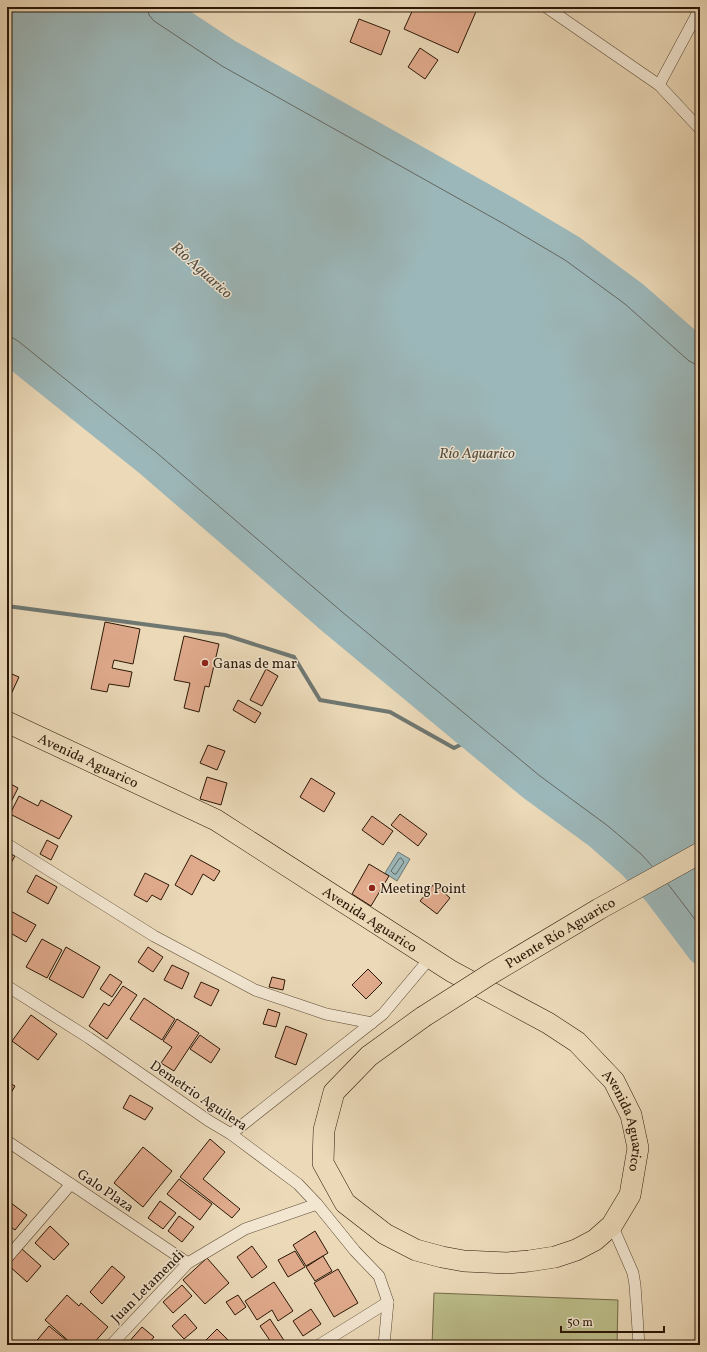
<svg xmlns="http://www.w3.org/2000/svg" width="707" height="1352" font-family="Vollkorn,serif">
	<rect width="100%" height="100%" fill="#ebd9b8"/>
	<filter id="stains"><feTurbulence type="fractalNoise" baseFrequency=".005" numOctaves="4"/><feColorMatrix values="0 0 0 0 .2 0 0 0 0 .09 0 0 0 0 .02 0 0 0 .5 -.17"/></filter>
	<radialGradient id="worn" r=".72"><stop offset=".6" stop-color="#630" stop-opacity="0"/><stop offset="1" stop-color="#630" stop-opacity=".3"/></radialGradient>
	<polygon fill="#bcbe8b" stroke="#746a48" points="434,1293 618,1300 617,1345 432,1345"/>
	<g fill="#9cb7b9" stroke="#6f7771">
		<polygon points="7,7 161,7 229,52 511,211 573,248 634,293 700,351 700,952 657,895 630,865 598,837 531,788 472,739 332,623 148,464 7,351"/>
		<polygon points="398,852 410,859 397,881 385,873"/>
	</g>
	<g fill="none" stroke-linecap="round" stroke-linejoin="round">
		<g stroke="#646760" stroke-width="1">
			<polyline points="148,7 149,15 154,21 222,66 504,224 565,260 625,304 689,361 695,364 700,365"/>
			<polyline points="154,7 155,12 158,16 225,60 507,218 568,255 629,300 693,357 700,359"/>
			<polyline points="159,7 161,12 227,56 509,214 571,251 632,296 696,353 700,354"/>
			<polyline points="7,337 13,338 18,341 157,453 341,611 540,776 608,826 641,854 652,866"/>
			<polyline points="7,343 14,345 153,457 337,616 537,781 604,830 637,858 647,869"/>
			<polyline points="7,348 11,349 150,461 334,620 534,785 601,834 633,862 642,872"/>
			<polygon points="401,858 404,862 396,874 394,874 391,871 399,859"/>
			<polyline points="668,884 700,926"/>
			<polyline points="662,887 700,936"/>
			<polyline points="658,890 700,945"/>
		</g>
		<polyline stroke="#6f7771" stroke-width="4" points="7,606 225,635 294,657 320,700 390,712 454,748 476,737"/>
		<g stroke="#9cb7b9" stroke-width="25">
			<polyline points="161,7 229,52 511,211 573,248 634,293 700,351"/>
			<polyline points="7,351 148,464 332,623 472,739 531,788 598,837 630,865 657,895 700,952"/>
		</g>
	</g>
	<g fill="#e0aa8c" stroke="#2b1706">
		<polygon points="414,7 424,7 428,9 429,7 478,7 458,53 404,29"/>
		<polygon points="359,19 390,31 381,55 350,42"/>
		<polygon points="420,48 438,60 425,79 408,67"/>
		<polygon points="105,622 140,629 133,664 114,660 112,668 132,672 129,687 109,684 107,692 91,689"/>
		<polygon points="184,636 219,644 209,687 205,686 199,712 184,708 190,683 174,680"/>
		<polygon points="266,669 278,676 262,706 250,700"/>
		<polygon points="7,672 19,677 7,703"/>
		<polygon points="238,700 261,713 255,723 233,710"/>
		<polygon points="208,745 225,751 217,770 200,763"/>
		<polygon points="207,777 227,783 221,805 200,799"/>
		<polygon points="311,778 335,793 324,812 300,797"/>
		<polygon points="7,782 18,788 9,806 7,805"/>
		<polygon points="19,796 38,806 41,800 72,816 59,839 10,814"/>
		<polygon points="400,814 427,834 418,846 391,825"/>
		<polygon points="372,816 393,831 383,845 362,830"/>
		<polygon points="47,840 58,846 51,860 40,854"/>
		<polygon points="7,852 15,856 7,870"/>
		<polygon points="191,855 220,871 214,881 203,874 192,895 175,885"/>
		<polygon points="369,864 389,876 371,906 352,894"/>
		<polygon points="145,873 169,885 161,900 152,895 147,902 134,895"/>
		<polygon points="36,875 57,887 48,904 27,892"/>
		<polygon points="434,884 450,898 437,914 420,901"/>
		<polygon points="7,909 36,925 26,942 7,931"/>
		<polygon points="42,939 62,950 47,978 26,967"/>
		<polygon points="66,947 100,967 83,998 49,979"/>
		<polygon points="148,947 163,957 153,972 138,962"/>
		<polygon points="172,965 189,973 182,989 164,980"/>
		<polygon points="368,969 382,983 366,999 352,985"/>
		<polygon points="110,974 122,982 112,997 100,989"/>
		<polygon points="272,977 285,980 283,990 269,987"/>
		<polygon points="201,982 219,990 211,1006 194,997"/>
		<polygon points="123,986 137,995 107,1039 89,1026 104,1003 109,1006"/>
		<polygon points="144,998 175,1019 162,1040 130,1019"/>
		<polygon points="268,1009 280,1013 276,1027 263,1024"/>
		<polygon points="31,1015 57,1034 38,1060 12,1041"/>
		<polygon points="177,1019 199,1033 174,1071 161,1063 172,1047 163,1041"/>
		<polygon points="286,1026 307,1034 296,1065 275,1057"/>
		<polygon points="200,1035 220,1049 211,1063 190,1049"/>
		<polygon points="7,1082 15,1086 7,1100"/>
		<polygon points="130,1095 153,1108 145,1120 123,1108"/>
		<polygon points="210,1139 225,1152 203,1179 240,1209 232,1218 180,1177"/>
		<polygon points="143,1147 172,1171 143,1207 114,1183"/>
		<polygon points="179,1179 212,1204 200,1220 167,1194"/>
		<polygon points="7,1200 27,1215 15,1230 7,1224"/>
		<polygon points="160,1201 176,1213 163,1229 148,1218"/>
		<polygon points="179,1216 194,1227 182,1242 168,1231"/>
		<polygon points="50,1226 69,1244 54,1260 35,1243"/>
		<polygon points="315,1231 328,1253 306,1266 293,1245"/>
		<polygon points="252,1246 267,1267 252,1278 237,1257"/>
		<polygon points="22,1249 41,1266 27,1282 8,1265"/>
		<polygon points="295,1251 305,1267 288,1277 278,1260"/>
		<polygon points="323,1256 332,1271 315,1281 306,1267"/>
		<polygon points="207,1258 229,1283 205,1304 183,1280"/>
		<polygon points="112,1266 125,1277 102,1304 90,1292"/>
		<polygon points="338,1269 358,1303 334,1317 314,1283"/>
		<polygon points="274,1282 293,1311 278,1321 272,1310 257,1320 245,1301"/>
		<polygon points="182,1285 192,1296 173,1313 163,1302"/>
		<polygon points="67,1295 79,1306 81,1303 108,1327 92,1345 73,1345 45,1320"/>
		<polygon points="238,1295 246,1307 235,1315 226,1302"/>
		<polygon points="311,1309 321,1324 303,1336 293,1321"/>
		<polygon points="185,1314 197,1328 184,1339 172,1326"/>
		<polygon points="270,1319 287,1345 273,1345 260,1326"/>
		<polygon points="49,1326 72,1345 33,1345"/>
		<polygon points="142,1327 154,1337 147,1345 128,1345 127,1344"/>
		<polygon points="217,1329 233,1345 201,1345"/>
	</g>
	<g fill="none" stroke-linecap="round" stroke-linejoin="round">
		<defs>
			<g id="street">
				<polyline points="546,7 659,85 700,129"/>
				<polyline points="659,85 696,16 699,7"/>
				<polyline points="7,844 154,936 255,990 326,1014 372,1023"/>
				<polyline points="7,986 89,1038 209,1121 231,1134 298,1184 317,1204 355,1251 379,1276 388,1302 384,1345"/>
				<polyline points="231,1134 383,1014 430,958"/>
				<polyline points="7,1141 188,1263"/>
				<polyline points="612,1225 633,1273 635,1285 639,1345"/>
				<polyline points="7,1258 71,1184"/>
				<polyline points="111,1345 188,1263 245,1229 317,1204"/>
				<polyline points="319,1345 388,1302"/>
			</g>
			<g id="highway">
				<path id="s1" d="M7,722l209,98 235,151 97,52 29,19 37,39 17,34 7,33 -8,47 -18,30 -17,15 -19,10 -21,7 -26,4 -22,2 -43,-2 -22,-4 -26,-7 -31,-16 -40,-31 -22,-40 1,-33 10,-38 35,-36 54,-39"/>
			</g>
		</defs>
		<use href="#street" stroke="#5b4832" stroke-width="12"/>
		<use href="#highway" stroke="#2b1706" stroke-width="22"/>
		<use href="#street" stroke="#f2e6d1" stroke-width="11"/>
		<use href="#highway" stroke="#ebd9b8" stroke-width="21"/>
		<defs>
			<g id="highway-bridge">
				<path id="s2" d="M423,1017l69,-44 107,-64 101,-56"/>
			</g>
		</defs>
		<use href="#highway-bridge" stroke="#2b1706" stroke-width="22" stroke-linecap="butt"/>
		<use href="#highway-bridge" stroke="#ebd9b8" stroke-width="21"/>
	</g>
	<g fill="#8f2418" stroke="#f2e6d1" stroke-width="1.5">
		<circle cx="205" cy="663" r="4"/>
		<circle cx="372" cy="888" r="4"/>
	</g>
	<g text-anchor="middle" stroke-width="3" stroke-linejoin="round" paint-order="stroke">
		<g font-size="14" fill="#2b1706" stroke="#f2e6d1" text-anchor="start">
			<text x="213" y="668">Ganas de mar</text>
			<text x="380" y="893">Meeting Point</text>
		</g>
		<g font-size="14" fill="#2b1706" stroke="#f2e6d1">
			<text dy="5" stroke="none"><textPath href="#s1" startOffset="90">Avenida Aguarico</textPath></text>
			<text dy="5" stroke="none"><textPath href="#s1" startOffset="414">Avenida Aguarico</textPath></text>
			<text dy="5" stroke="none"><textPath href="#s2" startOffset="161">Puente Río Aguarico</textPath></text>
			<text transform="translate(199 1095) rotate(34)" y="5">Demetrio Aguilera</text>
			<text dy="5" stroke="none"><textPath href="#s1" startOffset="750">Avenida Aguarico</textPath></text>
			<text transform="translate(106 1190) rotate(34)" y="5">Galo Plaza</text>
			<text transform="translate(147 1286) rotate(-45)" y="5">Juan Letamendi</text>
		</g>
		<g font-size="15" font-style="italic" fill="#534f45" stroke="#f2e6d1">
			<text transform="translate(202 270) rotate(42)" y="5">Río Aguarico</text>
			<text x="477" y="458">Río Aguarico</text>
		</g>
	</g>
	<rect width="707" height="1352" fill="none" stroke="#ebd9b8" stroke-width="24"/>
	<rect x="8" y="8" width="691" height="1336" fill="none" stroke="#2b1706" stroke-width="2"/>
	<rect x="12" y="12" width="683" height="1328" fill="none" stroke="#2b1706"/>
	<path d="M561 1326v6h103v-6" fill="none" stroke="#2b1706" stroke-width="2"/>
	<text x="567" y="1326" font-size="12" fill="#2b1706" stroke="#f2e6d1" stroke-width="3" paint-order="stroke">50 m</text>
	<rect width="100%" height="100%" filter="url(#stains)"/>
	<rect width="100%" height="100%" fill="url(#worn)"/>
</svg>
